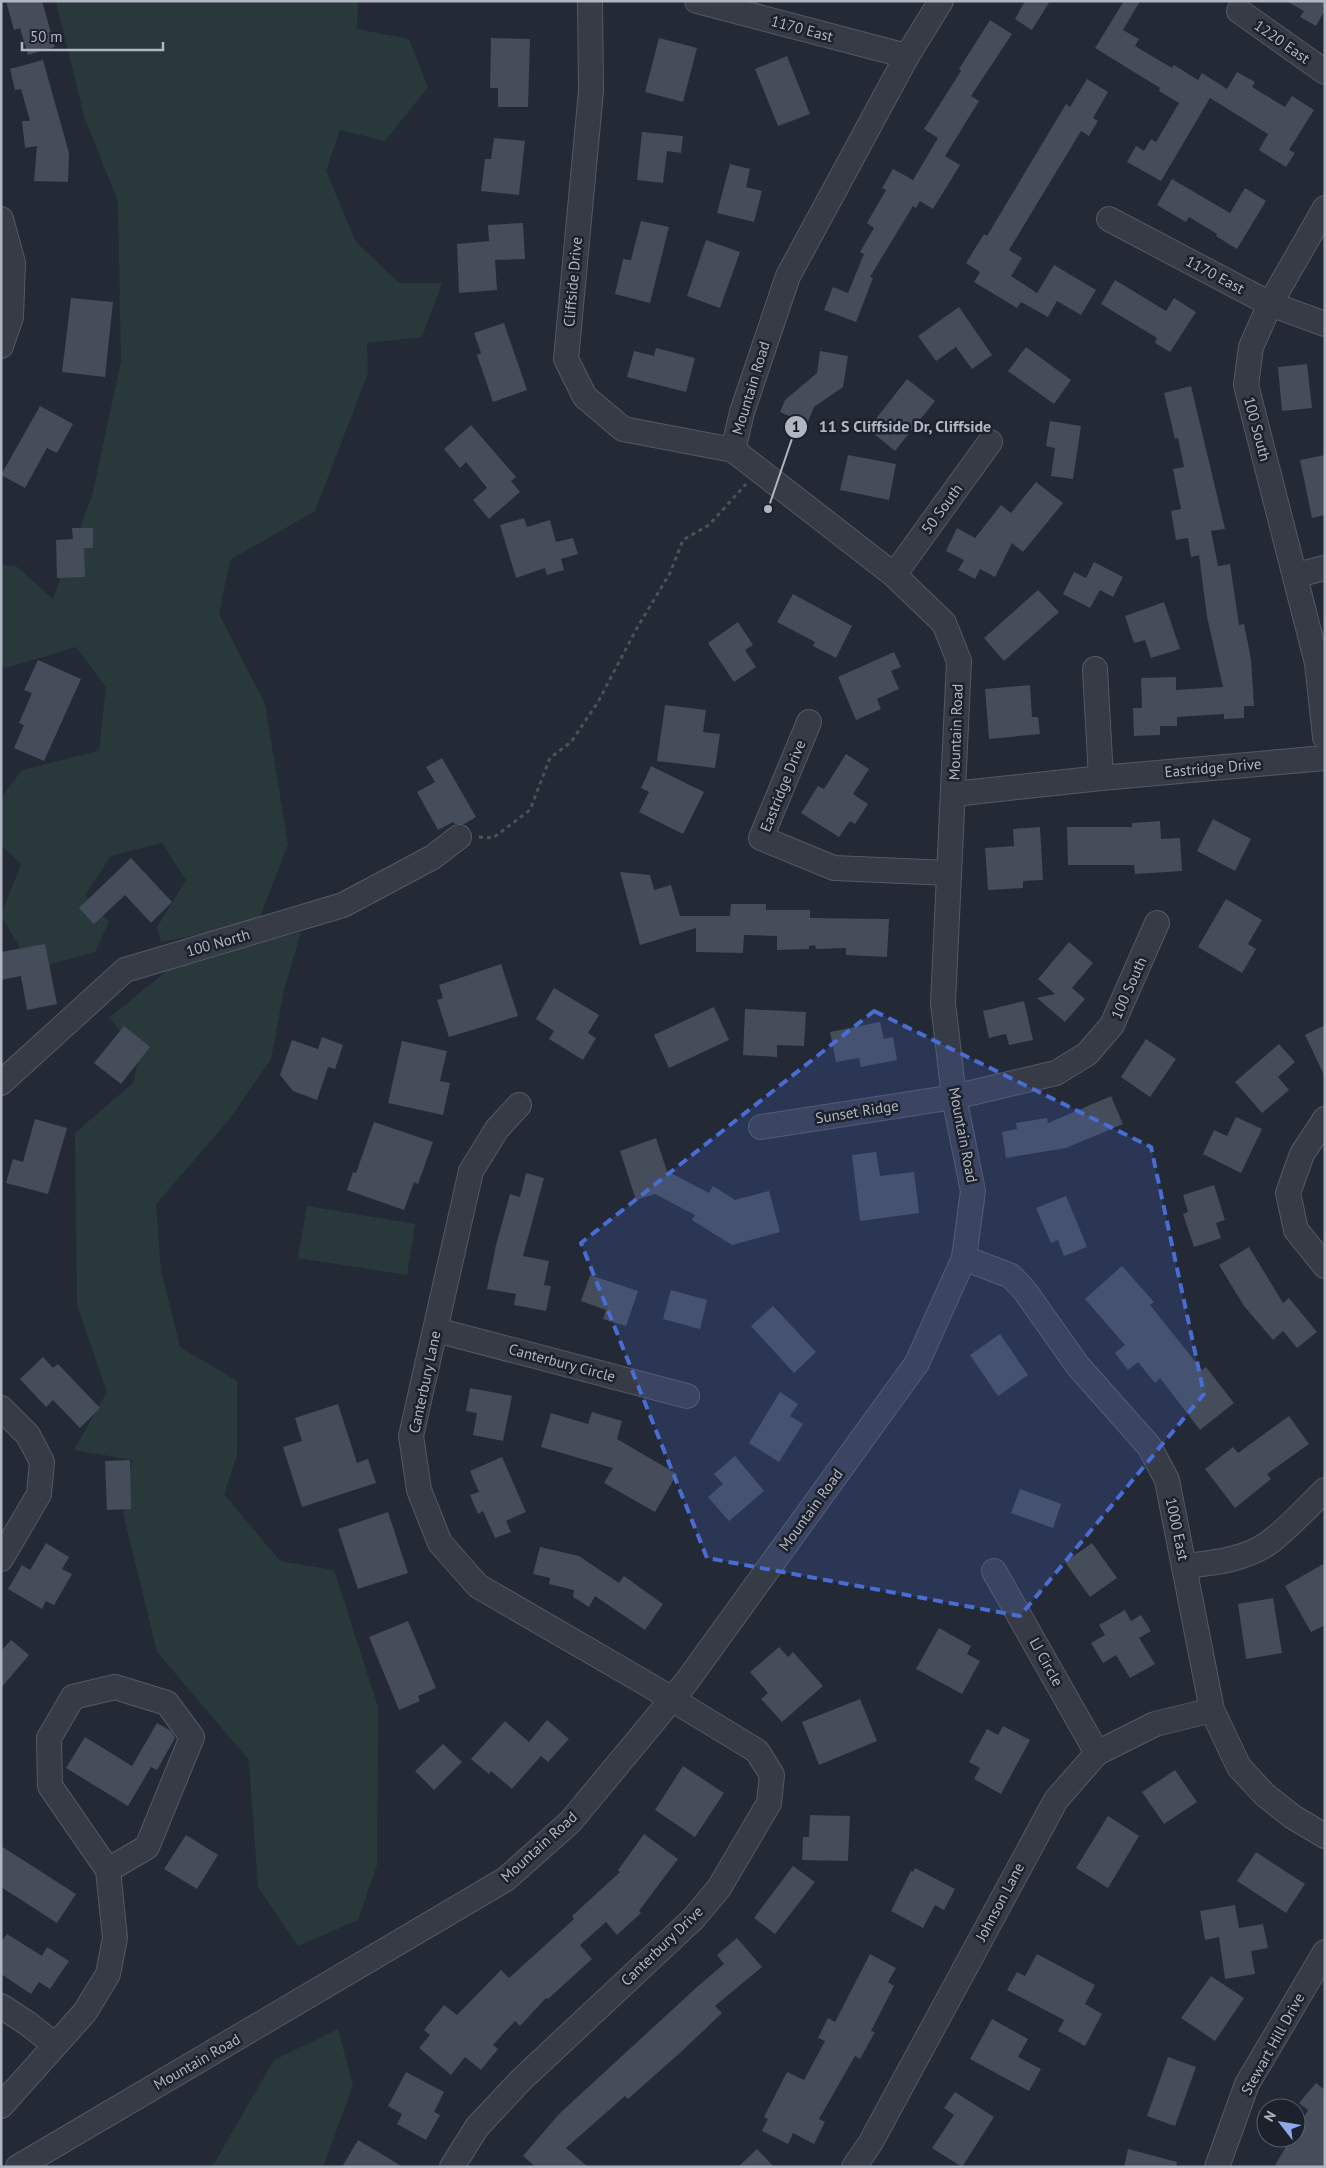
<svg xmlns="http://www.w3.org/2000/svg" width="1326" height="2168" font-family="'PT Sans',sans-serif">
	<rect width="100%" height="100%" fill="#232935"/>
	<g fill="#29393b">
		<polygon points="56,1 358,1 357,29 409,39 428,87 385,141 340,130 326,171 356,242 399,283 442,283 422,337 367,343 368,373 315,511 230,560 219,614 265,704 288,844 258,922 161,942 157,927 186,880 162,843 111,856 85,895 109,922 95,952 32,969 1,915 21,864 1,845 1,798 22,770 99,751 106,687 76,647 6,668 1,665 1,565 16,566 53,599 92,496 121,361 118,202 84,116"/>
		<polygon points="301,932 284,990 271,1059 228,1121 156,1204 161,1270 180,1347 237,1381 237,1455 224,1494 280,1561 334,1570 378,1707 377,1865 358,1920 298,1946 258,1887 249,1760 157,1652 123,1513 132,1460 74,1450 107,1392 77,1305 75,1133 133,1083 140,1053 109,1018 175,964"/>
		<polygon points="307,1206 415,1224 407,1275 298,1258"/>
		<polygon points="338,2029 353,2085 323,2167 212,2167 274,2060"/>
	</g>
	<g fill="#454c5a">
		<polygon points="6,1 42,1 55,47 28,55 20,28 14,30"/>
		<polygon points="1025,1 1050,1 1032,30 1015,19"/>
		<polygon points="1124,1 1140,1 1123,30 1139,39 1135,46 1172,68 1174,65 1198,80 1202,73 1227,89 1237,72 1255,82 1252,87 1285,107 1292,96 1314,110 1289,150 1295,153 1286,167 1259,150 1268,134 1210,98 1161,181 1127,162 1136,146 1144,151 1151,139 1156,142 1179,103 1159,91 1160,88 1095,48"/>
		<polygon points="1286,1 1325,1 1325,10 1316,26 1300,17 1304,11"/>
		<polygon points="990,20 1012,34 971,96 979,101 945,156 960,165 933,209 920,201 916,208 913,206 870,277 873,278 856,322 824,310 833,287 848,293 864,254 860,252 874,228 867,223 886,190 882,188 893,169 913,180 938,138 924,129 961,71 959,69"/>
		<polygon points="491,38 530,39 528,107 498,107 498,88 490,88"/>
		<polygon points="659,38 697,48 683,102 645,92"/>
		<polygon points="787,56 810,114 778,126 755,69"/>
		<polygon points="43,60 69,153 68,182 34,181 37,146 25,148 22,121 30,121 21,89 15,90 10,69"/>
		<polygon points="1087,79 1108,92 1093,118 1098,121 1089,136 1081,131 1009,250 1022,258 1011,276 1037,293 1054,265 1096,290 1081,315 1057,301 1048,317 1021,302 1017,308 974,282 980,272 966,263 984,234 987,236 1066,104 1070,107"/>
		<polygon points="642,132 683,136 681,153 667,151 663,183 637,180"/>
		<polygon points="494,138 525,141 519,195 481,191 485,159 491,159"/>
		<polygon points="730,164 750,169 746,187 762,191 754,222 717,213"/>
		<polygon points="1172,179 1230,213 1245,188 1266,201 1237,249 1216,236 1217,234 1189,217 1186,222 1157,205"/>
		<polygon points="641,221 669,227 650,303 615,294 623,259 631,260"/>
		<polygon points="523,223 525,259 495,260 497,290 459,293 457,244 489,241 488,225"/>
		<polygon points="706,240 740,252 720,308 687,296"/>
		<polygon points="1115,280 1166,311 1174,298 1196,312 1170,352 1155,343 1157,338 1101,304"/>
		<polygon points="71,298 113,302 105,377 62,372"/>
		<polygon points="959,307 992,355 972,369 956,347 936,361 918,336"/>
		<polygon points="504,323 527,390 493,402 477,355 481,353 474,333"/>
		<polygon points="1026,347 1071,380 1054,404 1008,371"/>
		<polygon points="656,348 695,358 686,392 627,377 634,351 654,356"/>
		<polygon points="820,351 848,356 843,387 814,407 807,424 780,412 785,400 817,373"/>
		<polygon points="1307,364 1312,408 1282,411 1278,367"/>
		<polygon points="907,379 935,401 895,451 868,429"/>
		<polygon points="1191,386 1225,529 1211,531 1218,566 1230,564 1239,625 1244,624 1251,659 1254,706 1244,706 1244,718 1224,719 1224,714 1177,717 1177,726 1160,726 1160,735 1134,736 1133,708 1142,708 1141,678 1176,677 1176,690 1223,687 1207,617 1199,555 1191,557 1188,538 1176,540 1171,511 1181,509 1173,469 1184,467 1178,438 1175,439 1164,393"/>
		<polygon points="40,406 73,424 57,453 47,448 25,488 1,475"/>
		<polygon points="1050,421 1081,426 1073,479 1051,476 1055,448 1046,446"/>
		<polygon points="471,425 516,477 511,481 520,492 489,519 473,500 487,488 466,462 460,468 444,449"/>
		<polygon points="848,455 896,464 889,500 840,490"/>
		<polygon points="1325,455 1325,515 1312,518 1300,460"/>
		<polygon points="1036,482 1063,503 1023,552 1012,543 995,577 980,569 975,579 958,570 964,560 946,551 957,528 975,538 1001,505 1011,513"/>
		<polygon points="524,518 527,527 550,520 556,542 573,538 578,554 561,559 564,570 547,575 545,568 516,578 500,525"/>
		<polygon points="72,528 93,528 93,548 84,548 85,577 57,578 56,540 73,539"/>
		<polygon points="1094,562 1123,577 1113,597 1100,590 1090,608 1063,594 1074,572 1086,578"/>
		<polygon points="1038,590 1059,612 1004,661 984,638"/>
		<polygon points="793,594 852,626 836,658 813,646 815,642 777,622"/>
		<polygon points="1164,602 1180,649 1151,658 1145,640 1134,643 1125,616"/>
		<polygon points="738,622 753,645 745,650 756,667 734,682 708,643"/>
		<polygon points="894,652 901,667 891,671 899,689 877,699 881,709 856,720 838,677"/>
		<polygon points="38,660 81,679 44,761 14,748 24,725 19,723 32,693 24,690"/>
		<polygon points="1030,685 1032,717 1038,717 1040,734 989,739 985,689"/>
		<polygon points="665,705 706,710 703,732 720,734 715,768 657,761"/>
		<polygon points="846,754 869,769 853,794 868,804 855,824 850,821 839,837 801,813 818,786 824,789"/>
		<polygon points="442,758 476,817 464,824 455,824 453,822 438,830 417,792 435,782 426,767"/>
		<polygon points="651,766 704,792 683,834 639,812 649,792 641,788"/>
		<polygon points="1213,819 1251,839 1235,871 1197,851"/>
		<polygon points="1160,821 1161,839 1180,838 1182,871 1135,874 1134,865 1068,865 1067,827 1132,827 1132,823"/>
		<polygon points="1040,827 1043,880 1023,881 1023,888 988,890 985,848 1014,846 1013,829"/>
		<polygon points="131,858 172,902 151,923 125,895 94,924 79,908"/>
		<polygon points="620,872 650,875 654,890 671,885 680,916 730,916 731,904 766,904 766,910 810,910 810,918 889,919 887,957 846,955 846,948 816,949 815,945 809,946 809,949 777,950 777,936 744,935 743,953 696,952 696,928 640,945"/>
		<polygon points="1226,899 1262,920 1248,944 1256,949 1242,973 1198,947"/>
		<polygon points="1069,942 1093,963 1072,988 1085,999 1065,1022 1037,998 1055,994 1038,979"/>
		<polygon points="45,944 57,1004 27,1010 21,976 1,980 1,952"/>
		<polygon points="501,964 518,1016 449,1037 437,1000 443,998 439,985"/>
		<polygon points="554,988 599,1015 588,1033 596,1038 583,1060 549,1039 554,1031 536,1019"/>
		<polygon points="1024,1001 1033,1040 1009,1045 1006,1034 989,1038 983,1011"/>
		<polygon points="714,1007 729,1040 669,1068 654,1035"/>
		<polygon points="745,1009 806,1012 804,1046 777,1045 777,1057 743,1055"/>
		<polygon points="880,1022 884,1039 893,1037 897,1060 861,1067 859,1058 836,1062 830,1032"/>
		<polygon points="1325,1025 1325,1077 1305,1035"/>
		<polygon points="124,1026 150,1047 121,1084 94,1063"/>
		<polygon points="322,1037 343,1045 335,1069 328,1067 317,1100 293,1091 280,1075 292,1040 318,1049"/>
		<polygon points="1146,1039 1176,1059 1150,1097 1121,1077"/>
		<polygon points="402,1041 447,1051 440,1081 450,1083 443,1115 388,1103"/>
		<polygon points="1279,1044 1295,1062 1278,1077 1289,1090 1262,1113 1235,1082"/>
		<polygon points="1111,1096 1123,1124 1066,1148 1006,1158 1002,1132 1017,1129 1016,1123 1047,1118 1048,1123"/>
		<polygon points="1236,1117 1262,1129 1241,1173 1203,1154 1214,1130 1227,1136"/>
		<polygon points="35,1119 67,1128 48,1194 6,1183 13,1159 23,1162"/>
		<polygon points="374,1122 433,1142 418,1184 414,1182 404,1210 347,1190 353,1172 356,1173"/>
		<polygon points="656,1138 667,1171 709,1193 713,1186 735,1200 769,1191 780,1232 732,1245 692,1220 695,1215 655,1194 636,1200 620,1151"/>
		<polygon points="876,1152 880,1176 914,1172 919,1213 860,1221 852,1155"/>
		<polygon points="526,1173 544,1178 523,1256 549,1261 544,1285 551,1286 546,1311 514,1305 516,1294 487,1289 496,1245 510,1194 520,1197"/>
		<polygon points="1214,1185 1225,1220 1216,1223 1221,1238 1194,1247 1183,1214 1188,1212 1183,1195"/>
		<polygon points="1066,1196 1087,1247 1064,1256 1058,1240 1051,1243 1036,1208"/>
		<polygon points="1249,1247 1283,1303 1289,1298 1317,1332 1297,1348 1283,1331 1273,1340 1244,1306 1219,1265"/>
		<polygon points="1122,1266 1154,1302 1150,1305 1202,1370 1206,1367 1234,1403 1200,1430 1160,1378 1155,1383 1138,1362 1128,1370 1115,1353 1125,1345 1085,1299"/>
		<polygon points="590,1275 638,1291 626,1326 603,1319 606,1310 581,1301"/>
		<polygon points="671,1290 707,1300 700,1329 663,1319"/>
		<polygon points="773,1306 816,1352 794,1373 751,1326"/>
		<polygon points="1000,1334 1028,1375 998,1396 970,1355"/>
		<polygon points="43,1357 53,1368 58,1364 100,1408 80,1428 53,1400 46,1407 20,1379"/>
		<polygon points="470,1388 512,1396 503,1441 473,1435 477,1413 466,1411"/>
		<polygon points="780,1392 798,1404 790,1416 803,1424 779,1462 749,1443"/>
		<polygon points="338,1404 357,1463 368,1459 376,1483 302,1507 283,1447 302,1441 295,1418"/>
		<polygon points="592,1412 622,1421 617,1439 677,1474 655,1512 604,1483 613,1468 541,1447 551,1413 588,1424"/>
		<polygon points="1289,1416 1309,1444 1267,1474 1271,1479 1235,1508 1205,1469 1233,1447 1238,1453"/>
		<polygon points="735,1456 764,1491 729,1521 708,1497 723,1484 714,1474"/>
		<polygon points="502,1457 526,1512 506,1521 511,1532 495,1538 483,1511 478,1514 470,1495 479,1492 470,1471"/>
		<polygon points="130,1460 131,1509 107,1510 105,1461"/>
		<polygon points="1020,1489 1061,1504 1053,1528 1011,1513"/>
		<polygon points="388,1512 408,1573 358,1589 338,1529"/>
		<polygon points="46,1543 69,1557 62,1569 72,1574 54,1605 46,1601 42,1609 8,1589 22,1565 30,1570"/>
		<polygon points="1092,1543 1117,1578 1090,1597 1065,1562"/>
		<polygon points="540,1547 579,1556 619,1583 624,1576 663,1604 645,1630 595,1596 589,1607 573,1597 574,1590 549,1584 550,1578 533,1574"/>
		<polygon points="1325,1563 1325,1625 1311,1632 1285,1586"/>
		<polygon points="1273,1598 1282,1653 1246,1659 1238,1604"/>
		<polygon points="1125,1610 1131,1621 1141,1615 1151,1631 1139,1638 1155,1664 1130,1678 1116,1655 1103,1663 1091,1643 1105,1635 1099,1625"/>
		<polygon points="408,1621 436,1688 418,1696 420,1701 399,1710 369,1637"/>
		<polygon points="939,1628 971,1646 967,1654 980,1661 962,1694 916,1669"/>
		<polygon points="11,1640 29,1655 1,1688 1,1651"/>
		<polygon points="779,1647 788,1657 793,1652 823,1686 782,1722 761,1699 768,1693 750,1672"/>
		<polygon points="860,1699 877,1741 819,1765 802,1722"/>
		<polygon points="547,1720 569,1739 548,1762 541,1756 512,1789 491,1771 489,1774 471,1759 505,1721 529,1742"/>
		<polygon points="157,1723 171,1731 175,1738 157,1770 151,1767 128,1806 66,1768 85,1737 132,1766"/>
		<polygon points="1003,1726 1030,1740 1001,1794 974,1779 980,1768 969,1762 987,1729 998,1735"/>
		<polygon points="443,1744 462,1762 434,1790 415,1771"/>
		<polygon points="683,1766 724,1793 695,1837 655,1810"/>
		<polygon points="1175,1770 1197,1802 1164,1824 1142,1792"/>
		<polygon points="810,1815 850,1816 848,1861 802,1860 803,1837 809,1837"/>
		<polygon points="1108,1816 1139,1836 1108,1888 1076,1868"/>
		<polygon points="644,1834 678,1859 639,1911 641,1913 617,1935 606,1922 580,1945 592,1959 548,1999 546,1998 520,2026 515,2021 493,2045 498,2049 481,2070 465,2057 451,2075 419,2048 430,2035 424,2030 444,2005 457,2015 501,1970 509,1978 574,1919 572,1916 620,1872 618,1870"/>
		<polygon points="186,1835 218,1855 197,1889 164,1869"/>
		<polygon points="1,1846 76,1894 57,1923 1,1887"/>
		<polygon points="1256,1852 1305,1884 1286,1913 1237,1881"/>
		<polygon points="793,1866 815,1882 775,1934 754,1918"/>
		<polygon points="915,1868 955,1889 944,1910 935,1905 923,1928 891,1911 911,1871 913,1872"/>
		<polygon points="1235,1905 1239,1928 1263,1924 1268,1948 1251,1951 1255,1974 1225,1979 1219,1937 1205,1940 1200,1911"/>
		<polygon points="7,1934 42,1956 47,1947 69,1961 50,1989 39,1982 31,1994 1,1974 1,1942"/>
		<polygon points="737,1938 762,1967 715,2006 722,2013 681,2052 628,2099 625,2096 566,2148 588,2167 536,2167 523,2156 559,2114 697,1987 724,1964 717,1955"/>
		<polygon points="870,1954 896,1968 888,1982 894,1986 871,2031 875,2032 860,2059 855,2056 819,2119 825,2122 814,2144 793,2133 788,2144 762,2131 768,2119 764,2117 787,2072 804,2080 825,2041 818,2038 828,2018 835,2022"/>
		<polygon points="1037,1954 1095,1985 1085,2004 1102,2014 1085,2046 1058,2031 1064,2020 1007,1990 1017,1972 1025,1976"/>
		<polygon points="1211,1976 1244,1998 1215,2041 1181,2018"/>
		<polygon points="992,2019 1028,2039 1018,2057 1041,2069 1029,2091 970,2059"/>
		<polygon points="1168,2057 1196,2067 1175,2126 1147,2116"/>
		<polygon points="406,2072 444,2092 434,2112 440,2115 426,2140 397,2124 402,2114 388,2106"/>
		<polygon points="1316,2083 1325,2090 1325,2161 1322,2167 1274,2167 1291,2138 1296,2138 1296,2130 1308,2110 1299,2103"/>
		<polygon points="955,2092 994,2117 962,2167 932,2148 954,2115 944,2108"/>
		<polygon points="358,2140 403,2167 342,2167"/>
		<polygon points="757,2149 774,2167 738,2167"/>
		<polygon points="1128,2149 1177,2162 1176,2167 1124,2167"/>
	</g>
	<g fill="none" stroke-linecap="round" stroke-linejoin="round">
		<defs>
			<g id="minor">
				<polyline points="697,1 907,56"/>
				<polyline points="1239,11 1325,72"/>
				<polyline points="1325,208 1270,304 1251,347 1246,385 1317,663 1325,737"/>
				<polyline points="1,219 13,263 11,317 1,346"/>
				<polyline points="1109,219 1270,304 1325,324"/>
				<polyline points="733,450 742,412 788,276 907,56 941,1"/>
				<polyline points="894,575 990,442"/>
				<polyline points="1296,575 1325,568"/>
				<polyline points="1095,669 1101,778"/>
				<polyline points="809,722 761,838 834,868 949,873"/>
				<polyline points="954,794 1101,778 1325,758"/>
				<polyline points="1,1083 125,970 343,905 433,857 459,837"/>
				<polyline points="1325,1119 1302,1154 1288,1193 1296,1230 1325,1266"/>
				<polyline points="761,1127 954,1097 1056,1073 1087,1054 1112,1025 1157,923"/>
				<polyline points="964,1258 1011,1276 1025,1291 1078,1366 1149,1446 1167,1480 1212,1710 1239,1767 1265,1795 1293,1817 1325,1836"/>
				<polyline points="436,1330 687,1396"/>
				<polyline points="1,1408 28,1435 42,1462 39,1494 1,1559"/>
				<path d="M1185,1566c27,-3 59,-6 82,-22 18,-12 41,-38 58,-54"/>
				<polyline points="994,1571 1097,1753"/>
				<polyline points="1,2006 27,2023 55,2045"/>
				<polyline points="1,2106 85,2012 108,1974 115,1938 108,1870 50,1786 49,1738 73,1697 115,1687 167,1703 192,1737 147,1847 108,1870"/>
				<polyline points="18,2167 506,1879 571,1821 687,1681 917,1363 964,1258 973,1191 954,1097 943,1003 959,661 944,623 894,575 733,450 623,429 585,397 566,359 591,91 590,1"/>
				<polyline points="452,2167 477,2127 520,2081 694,1918 719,1888 769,1803 772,1775 757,1751 647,1684 478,1586 440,1543 419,1490 411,1436 471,1171 497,1129 519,1105"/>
				<polyline points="854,2167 871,2142 1056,1800 1097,1753 1155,1724 1212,1710"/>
				<polyline points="1217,2167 1247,2084 1325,1952"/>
			</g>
		</defs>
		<use href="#minor" stroke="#545964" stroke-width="26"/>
		<polyline stroke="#475458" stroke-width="3" stroke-dasharray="4 4" stroke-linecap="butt" points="479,837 493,838 530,810 550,758 571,742 598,702 637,628 670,573 683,540 709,525 746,484"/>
		<use href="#minor" stroke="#373b46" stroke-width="24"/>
	</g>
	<path fill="#496dd2" fill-opacity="0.2" stroke="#496dd2" stroke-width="4" stroke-dasharray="10 6" stroke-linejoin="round" d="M874,1011l277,136 53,247 -184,222 -313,-58 -126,-315z"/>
	<g text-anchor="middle" stroke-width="5" stroke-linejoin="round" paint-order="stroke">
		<g font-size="15" fill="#b1b6c3" stroke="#1c212b">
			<text transform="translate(802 29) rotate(15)" y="5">1170 East</text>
			<text transform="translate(1282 42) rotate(35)" y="5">1220 East</text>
			<text transform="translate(1215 275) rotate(28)" y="5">1170 East</text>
			<text transform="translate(573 282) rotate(-85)" y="5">Cliffside Drive</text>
			<text transform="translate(751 388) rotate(-73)" y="5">Mountain Road</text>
			<text transform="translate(1257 429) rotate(75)" y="5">100 South</text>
			<text transform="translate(942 509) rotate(-54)" y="5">50 South</text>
			<text transform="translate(956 732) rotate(-88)" y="5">Mountain Road</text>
			<text transform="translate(1213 768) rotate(-5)" y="5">Eastridge Drive</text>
			<text transform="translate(783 786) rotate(-68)" y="5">Eastridge Drive</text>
			<text transform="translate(218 943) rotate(-16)" y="5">100 North</text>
			<text transform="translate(1129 988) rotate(-66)" y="5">100 South</text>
			<text transform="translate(857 1112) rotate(-9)" y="5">Sunset Ridge</text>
			<text transform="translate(963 1135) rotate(79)" y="5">Mountain Road</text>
			<text transform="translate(562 1363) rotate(15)" y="5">Canterbury Circle</text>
			<text transform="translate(425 1382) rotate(-78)" y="5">Canterbury Lane</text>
			<text transform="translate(811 1510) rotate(-54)" y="5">Mountain Road</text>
			<text transform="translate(1177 1529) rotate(78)" y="5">1000 East</text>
			<text transform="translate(1046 1662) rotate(61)" y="5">LJ Circle</text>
			<text transform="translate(539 1847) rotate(-42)" y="5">Mountain Road</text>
			<text transform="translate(1000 1902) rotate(-62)" y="5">Johnson Lane</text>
			<text transform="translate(662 1946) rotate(-44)" y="5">Canterbury Drive</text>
			<text transform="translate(1273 2044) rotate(-61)" y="5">Stewart Hill Drive</text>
			<text transform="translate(197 2062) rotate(-30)" y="5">Mountain Road</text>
		</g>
	</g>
	<path fill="none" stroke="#b1b6c3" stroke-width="2" d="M768 509L796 427"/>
	<g fill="#b1b6c3" stroke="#1c212b" stroke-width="2">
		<circle cx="768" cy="509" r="5"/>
		<circle cx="796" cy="427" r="12"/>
	</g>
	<g font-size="15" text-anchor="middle" font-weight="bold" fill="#111">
		<text x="796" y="432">1</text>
	</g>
	<g font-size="16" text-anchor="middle" font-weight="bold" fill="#b1b6c3" stroke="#1c212b" stroke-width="5" stroke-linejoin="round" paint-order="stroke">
		<text x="905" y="432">11 S Cliffside Dr, Cliffside</text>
	</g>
	<rect width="1326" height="2168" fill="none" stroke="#b1b6c3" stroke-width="5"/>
	<g transform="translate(1281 2123) rotate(301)"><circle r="24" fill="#1c212b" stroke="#585d68"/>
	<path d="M0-4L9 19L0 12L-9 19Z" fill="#90a8e9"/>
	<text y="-8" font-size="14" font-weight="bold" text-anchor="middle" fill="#b1b6c3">N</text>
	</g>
	<path d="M22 42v8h141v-8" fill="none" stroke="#b1b6c3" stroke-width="2.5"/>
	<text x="30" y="42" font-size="15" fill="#b1b6c3" stroke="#1c212b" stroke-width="4" paint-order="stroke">50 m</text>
</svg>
